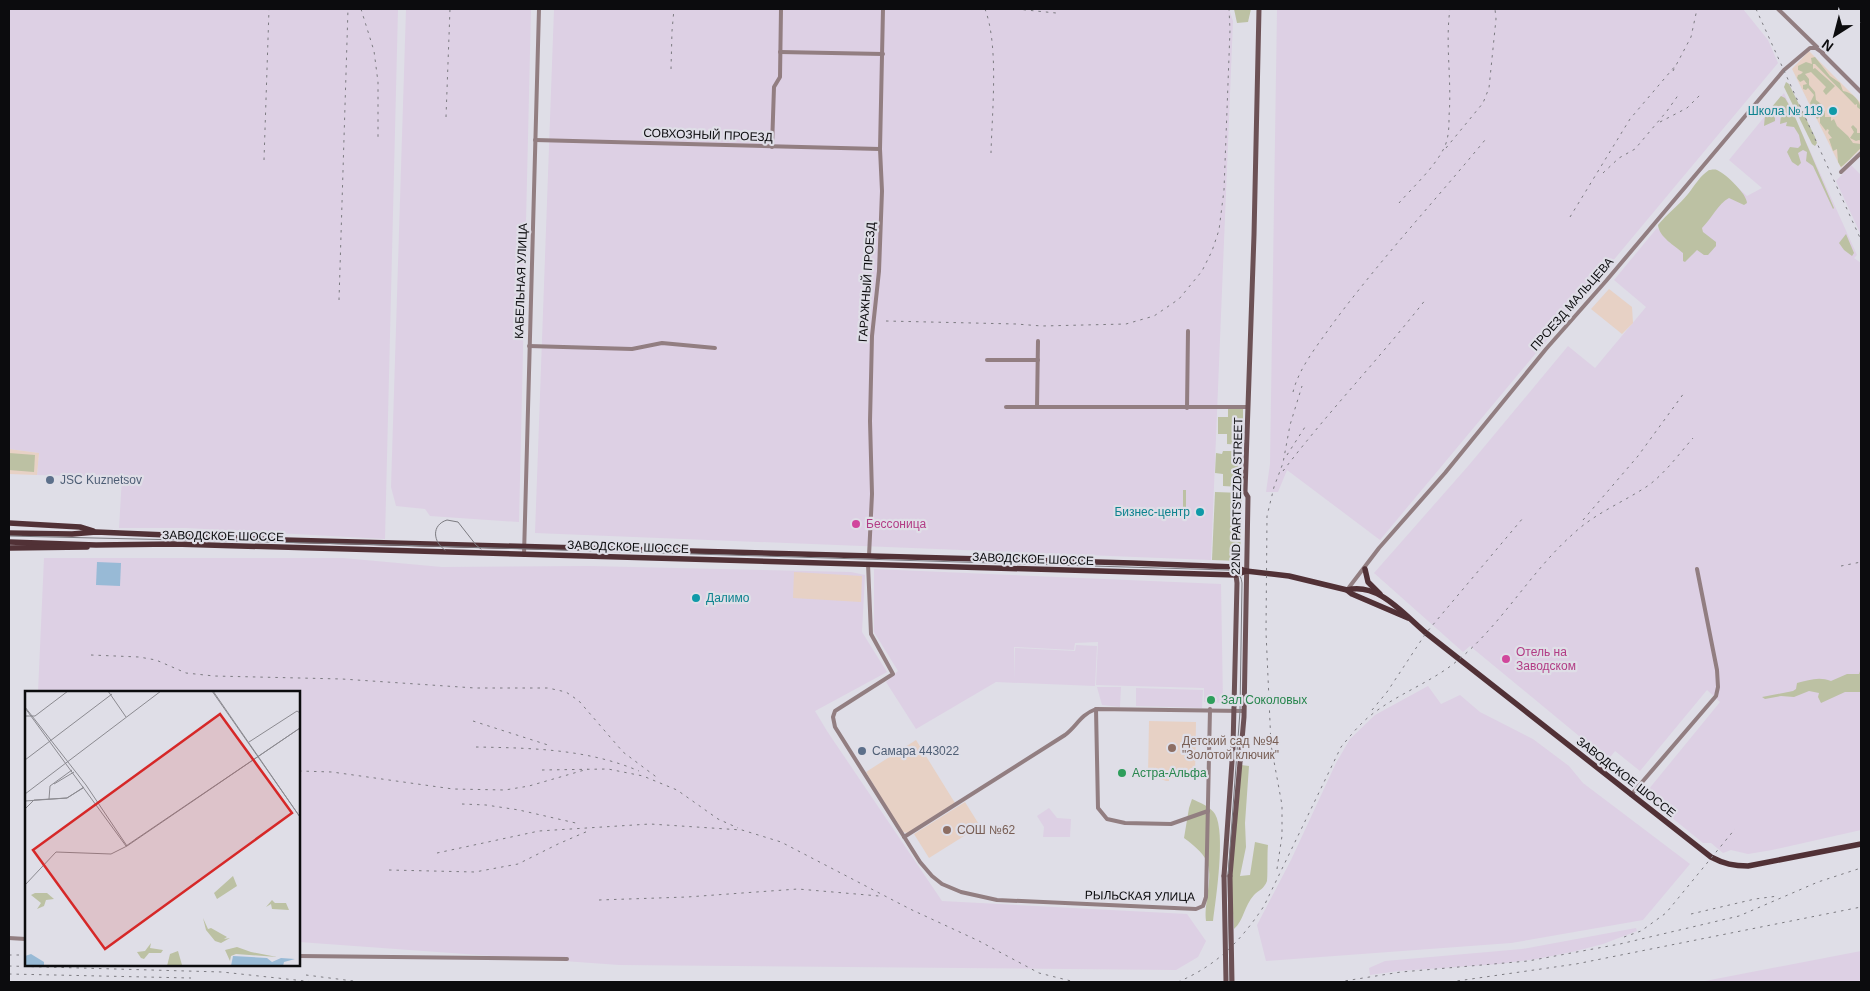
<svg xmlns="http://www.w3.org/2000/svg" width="1870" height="991" font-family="Helvetica,sans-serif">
	<rect width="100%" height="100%" fill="#dfdee7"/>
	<g fill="#ddd0e4">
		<polygon points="9,9 398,9 385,539 186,528 119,528 122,477 37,475 39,453 9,449"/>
		<polygon points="406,9 531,9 519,522 430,516 425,509 396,506 391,487"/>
		<polygon points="554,9 1229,9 1233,21 1211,560 535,533"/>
		<polygon points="1277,9 1743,9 1768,40 1778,63 1380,540 1287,470 1278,492 1266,492 1270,464"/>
		<polygon points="1784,93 1857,255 1854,258 1861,263 1861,830 1772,850 1748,854 1731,850 1723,853 1711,843 1703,843 1644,795 1720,702 1707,690 1640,771 1615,751 1608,760 1470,646 1463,652 1374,573 1469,465 1568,346 1595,368 1646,307 1614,280 1657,228 1682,249 1735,185 1747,196 1762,188 1729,160"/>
		<polygon points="1851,165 1861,175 1861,235 1836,181"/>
		<polygon points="44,558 343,558 442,567 589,566 851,572 865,575 862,632 887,672 815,711 827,731 942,901 1187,914 1206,941 1198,957 1176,970 619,965 299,942 299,692 38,692"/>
		<polygon points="874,569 1221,584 1223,703 1204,702 1204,688 1096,685 1098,642 1075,643 1074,650 1014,647 1014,679 1015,648 1075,651 1076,645 1097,646 1095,686 996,682 916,729 886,682 898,671 874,632"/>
		<polygon points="1428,686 1441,704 1460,695 1480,712 1533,739 1569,766 1583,783 1690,864 1643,920 1511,943 1266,961 1257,925 1291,860 1336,763 1350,739 1375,715"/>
		<polygon points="1097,687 1121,687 1120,707 1102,705"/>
		<polygon points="1136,688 1203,690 1202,708 1136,706"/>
		<polygon points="1049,808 1057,818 1071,819 1070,837 1043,837 1044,827 1037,816"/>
		<polygon points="1636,928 1637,931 1603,944 1572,952 1536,959 1498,964 1399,971 1370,975 1369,968 1385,961 1522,949"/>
		<polygon points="1861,951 1861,982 1700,982"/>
	</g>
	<g fill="#e7d1c5">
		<polygon points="1809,51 1861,103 1861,149 1841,168 1792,69"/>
		<polygon points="1609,289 1632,307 1633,323 1622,334 1591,309"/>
		<polygon points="9,449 39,453 37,475 9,474"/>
		<polygon points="794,572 862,576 861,602 793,598"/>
		<polygon points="1149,721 1196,722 1195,779 1169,778 1169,781 1166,781 1148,774"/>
		<polygon points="916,740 955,803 908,833 902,832 866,772"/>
		<polygon points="965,802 980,826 929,858 914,834"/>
	</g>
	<g fill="#bcc1a3">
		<polygon points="1234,9 1251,9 1248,22 1237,23"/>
		<path d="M1815,57l15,19 10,7 3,8c9,1 18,10 18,19l-4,-3v-3l-2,1 -40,-41h-2v5l2,-1 20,18 -9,9 -3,-4 3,-4 -15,-15 -6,2 4,5v6l6,7 1,8 5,4 -1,2 -7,1 -2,-2 -1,-2 4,-8 -6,-7 -2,2 -3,-1v-4l4,-1 -3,-4 -4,2 -3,-4 1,-3 3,-1 2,-2 -5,-2v-4l8,-4 6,2 -1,-6z"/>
		<polygon points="1786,82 1789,84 1815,137 1817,143 1815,146 1812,144 1784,87"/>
		<polygon points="1781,96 1785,98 1792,110 1834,208 1833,209 1813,166 1806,161 1807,152 1803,150 1798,153 1801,163 1798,166 1792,162 1787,152 1790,147 1798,148 1801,145 1799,135 1794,127 1786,126 1787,122 1780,124 1781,115 1777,110 1771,113 1775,118 1775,121 1764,126 1765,115"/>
		<path d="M1820,110l5,1v6h6v4l3,-2 3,7 11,10 5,7 8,1v-3l-2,-1 -3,1 -6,-3 4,-6 -3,-5 2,-2 4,4v4h4v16v-1c-7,6 -12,13 -20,19l-3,-5 -1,-13 -4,2 -4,-12 3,-1 -4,-5 1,-3 -2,-1 -1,2 -6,-8v-6l-3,2 -4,-8z"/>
		<path d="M1709,170c2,0 5,-1 8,0 9,4 30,24 30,33l-3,2 -15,-7c-11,6 -17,20 -27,30l1,4 13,10v4l-8,9h-4l-7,-5 -12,12 -2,-1v-8c-8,-7 -24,-16 -25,-28 9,-11 21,-20 30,-31 7,-9 12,-18 21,-24z"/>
		<polygon points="1846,234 1854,253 1852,256 1844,250 1839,243"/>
		<polygon points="1228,408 1243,408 1243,445 1227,444 1227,434 1218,434 1218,417 1228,417"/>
		<polygon points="1223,451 1242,451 1240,487 1223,486 1223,474 1215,473 1216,453 1222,454"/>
		<polygon points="9,453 35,455 34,472 9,470"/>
		<rect x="1183" y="490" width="3" height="30"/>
		<polygon points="1215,492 1242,493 1240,561 1212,560"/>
		<path d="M1861,668v24h-16l-24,11 -3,-6 1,-4 -10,-2 -15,6 -13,-1 -16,3 -3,-2 31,-6 3,-2 1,-6c12,-3 22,-7 34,-2l16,-7h12z"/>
		<path d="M1241,765l8,1 -4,57 1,24 -6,29 10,-1 5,-33 13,3c-1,8 0,31 -1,36 -3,8 -8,9 -13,14 -10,11 -10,25 -20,34l-3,-48z"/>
		<path d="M1192,799c7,3 19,8 23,15 11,19 1,84 -2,107h-7c-1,-9 0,-14 1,-23 5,-32 4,-40 -23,-60l5,-30z"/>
	</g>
	<polygon fill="#98bad6" points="97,562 121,563 120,586 96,585"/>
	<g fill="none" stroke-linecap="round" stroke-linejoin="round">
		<g stroke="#927e81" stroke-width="4">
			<polyline points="1778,9 1818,48"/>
			<polyline points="780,52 883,54"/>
			<polyline points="1822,53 1861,92"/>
			<polyline points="535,140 880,149"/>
			<polyline points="772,147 774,87 780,77 781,9"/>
			<polyline points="1841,172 1861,153"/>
			<polyline points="529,346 632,349 662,343 715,348"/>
			<polyline points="987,360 1038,360"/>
			<polyline points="1006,407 1248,407"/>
			<polyline points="1037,407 1038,341"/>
			<polyline points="1187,408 1188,331"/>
			<polyline points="524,555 539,9"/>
			<polyline points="869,556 872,494 870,421 872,336 879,271 882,191 880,149 883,9"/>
			<polyline points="868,564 871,634 893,674 835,711 833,717 835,727 920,862 932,876 942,884 961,892 997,900 1196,909 1203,906 1206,897 1210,709"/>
			<polyline points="1347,590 1379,548 1445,473 1546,349 1606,281 1784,70 1810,48 1816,48 1823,53"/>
			<polyline points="1096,709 1098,808 1107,819 1125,823 1171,824 1208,811"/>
			<polyline points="1631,795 1716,696 1718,687 1717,670 1697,569"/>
			<path d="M904,837l161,-102c12,-9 15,-20 31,-26l148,2"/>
			<polyline points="9,938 26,939"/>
			<polyline points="299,956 567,959"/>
		</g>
		<g stroke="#6c5155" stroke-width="5">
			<polyline points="1224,876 1233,747 1237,583 1236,575"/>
			<polyline points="1230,876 1244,717 1248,497 1245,492 1254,235 1259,9"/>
		</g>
		<g stroke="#513136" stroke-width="5.5">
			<polyline points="9,523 80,527 93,531"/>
			<polyline points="9,533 72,534 96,532 284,540 1132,563 1235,567 1246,571 1289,576 1347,590 1352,594 1408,618"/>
			<polyline points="9,542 96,545 174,544 1236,575 1246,571"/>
			<polyline points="9,548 87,547"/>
			<polyline points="1365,569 1368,582 1380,594"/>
			<path d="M1347,590c32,-8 57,25 79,43l285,224c13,7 23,9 37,9l113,-22"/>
		</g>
		<g stroke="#7c7b81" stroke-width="1">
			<path d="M9,536l386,9 831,25c9,0 15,3 16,13l-2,128 -12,165 2,106"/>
			<path d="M445,550c-12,-8 -14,-25 2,-30l11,2 18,23 5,4"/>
		</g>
		<g stroke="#7c7b81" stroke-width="1" stroke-dasharray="2.5 5" stroke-linecap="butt">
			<polyline points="361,9 374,51 378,82 378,138"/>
			<path d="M985,9c14,37 7,103 6,144"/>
			<polyline points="1016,9 1056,13"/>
			<polyline points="1756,9 1861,240"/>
			<polyline points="671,69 672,31 674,9"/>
			<polyline points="1673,71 1691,37 1697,9"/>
			<polyline points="446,117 450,9"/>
			<polyline points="1660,122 1687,108 1700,95"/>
			<polyline points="1446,148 1483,103 1489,88 1496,19 1495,9"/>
			<polyline points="264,160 269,9"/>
			<polyline points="1603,173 1619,158 1635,149 1667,111 1679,94"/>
			<path d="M1399,203c14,-16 37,-37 46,-57 4,-10 4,-20 4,-30 3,-36 -4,-72 1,-107"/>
			<polyline points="1570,217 1630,119 1676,65"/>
			<polyline points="339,300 348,9"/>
			<polyline points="886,321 1016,324 1042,326 1126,324 1154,316 1179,299 1202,271 1212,251 1219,230 1224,190 1230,30 1229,9"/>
			<path d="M1293,392c6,-24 24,-46 38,-66 48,-65 103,-124 154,-186"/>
			<polyline points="1287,455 1305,427"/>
			<path d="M1283,471c45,-59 97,-113 143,-172"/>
			<polyline points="1583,520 1638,456 1684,393"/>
			<polyline points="1841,566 1861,562"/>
			<polyline points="91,655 139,657 156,660 186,673 214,676 342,679 475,688 548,688 566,692 579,701 623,752 659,779"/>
			<polyline points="1372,710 1387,692 1426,633 1523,518"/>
			<polyline points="473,721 548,745"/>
			<path d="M476,747c56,1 111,2 163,24"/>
			<polyline points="542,770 608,769 643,776 677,790 718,819 738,828"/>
			<polyline points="299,771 332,772 453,789 505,790 529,786 588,769"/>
			<polyline points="462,804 486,805 519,810 580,824"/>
			<polyline points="437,853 539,831 650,824 742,830 781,842 910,909 979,941 1039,973 1075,982"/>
			<polyline points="1277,869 1282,836 1282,805 1271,745 1266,632 1267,516 1274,487 1283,463 1290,425 1302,386"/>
			<polyline points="389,870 475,872 518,864 558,844 588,831"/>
			<polyline points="599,900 687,897 798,889 879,896"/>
			<polyline points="1691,914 1755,899 1778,896"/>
			<polyline points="1624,937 1641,931 1666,913 1735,829"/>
			<polyline points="9,955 26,955"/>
			<polyline points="9,966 222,972 314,982"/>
			<polyline points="9,974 191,978"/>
			<polyline points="306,975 361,982"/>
			<path d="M1178,982c39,-17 62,-40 86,-76l77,-159c10,-12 20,-25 34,-35 24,-18 53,-29 77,-47 48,-37 77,-92 121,-131 22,-21 51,-32 76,-49 17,-13 30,-31 44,-47"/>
			<polyline points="1338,982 1401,972 1528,961 1620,944 1739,916 1818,882 1861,868"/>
			<polyline points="1450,982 1576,964 1861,907"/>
		</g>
		<g stroke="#6c5155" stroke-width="5">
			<polyline points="1224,876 1226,982"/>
			<polyline points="1230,876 1232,982"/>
		</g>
	</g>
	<g fill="#0f9aa8" stroke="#dfdee7" stroke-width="2">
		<circle cx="1833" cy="111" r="5"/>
		<circle cx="1200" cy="512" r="5"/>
		<circle cx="696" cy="598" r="5"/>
	</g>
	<g fill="#5c6f8a" stroke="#dfdee7" stroke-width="2">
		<circle cx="50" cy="480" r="5"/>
		<circle cx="862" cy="751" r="5"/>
	</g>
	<g fill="#d1479c" stroke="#dfdee7" stroke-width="2">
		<circle cx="856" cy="524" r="5"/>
		<circle cx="1506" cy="659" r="5"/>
	</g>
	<g fill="#2e9e5b" stroke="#dfdee7" stroke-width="2">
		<circle cx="1211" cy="700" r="5"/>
		<circle cx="1122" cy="773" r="5"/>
	</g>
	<g fill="#8d6e63" stroke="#dfdee7" stroke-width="2">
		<circle cx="1172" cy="748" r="5"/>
		<circle cx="947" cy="830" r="5"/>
	</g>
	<g text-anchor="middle" stroke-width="4.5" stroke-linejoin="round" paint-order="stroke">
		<g font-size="12" fill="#0d838f" stroke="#dfdee7" text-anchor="end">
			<text x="1823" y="115">Школа № 119</text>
			<text x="1190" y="516">Бизнес-центр</text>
			<text x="706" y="602" text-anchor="start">Далимо</text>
		</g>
		<g font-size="12" fill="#0c0c0e" stroke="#dfdee7">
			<text transform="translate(708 135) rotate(2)" y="4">СОВХОЗНЫЙ ПРОЕЗД</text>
			<text transform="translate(521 281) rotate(-88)" y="4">КАБЕЛЬНАЯ УЛИЦА</text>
			<text transform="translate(867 282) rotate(-86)" y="4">ГАРАЖНЫЙ ПРОЕЗД</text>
			<text transform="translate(1572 304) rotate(-49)" y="4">ПРОЕЗД МАЛЬЦЕВА</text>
			<text transform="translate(1237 496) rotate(-89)" y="4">22ND PARTS'EZDA STREET</text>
			<text transform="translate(223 536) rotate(1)" y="4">ЗАВОДСКОЕ ШОССЕ</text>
			<text transform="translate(628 547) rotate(2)" y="4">ЗАВОДСКОЕ ШОССЕ</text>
			<text transform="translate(1033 559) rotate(2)" y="4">ЗАВОДСКОЕ ШОССЕ</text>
			<text transform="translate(1626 777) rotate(38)" y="4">ЗАВОДСКОЕ ШОССЕ</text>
			<text transform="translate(1140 896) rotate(1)" y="4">РЫЛЬСКАЯ УЛИЦА</text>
		</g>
		<g font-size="12" fill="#4e5e75" stroke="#dfdee7" text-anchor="start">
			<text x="60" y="484">JSC Kuznetsov</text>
			<text x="872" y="755">Самара 443022</text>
		</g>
		<g font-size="12" fill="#b23c85" stroke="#dfdee7" text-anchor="start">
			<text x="866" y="528">Бессоница</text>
			<text x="1516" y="656">Отель на<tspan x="1516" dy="14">Заводском</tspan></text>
		</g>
		<g font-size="12" fill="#27864d" stroke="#dfdee7" text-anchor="start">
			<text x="1221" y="704">Зал Соколовых</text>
			<text x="1132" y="777">Астра-Альфа</text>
		</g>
		<g font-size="12" fill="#785e54" stroke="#dfdee7" text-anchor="start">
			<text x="1182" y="745">Детский сад №94<tspan x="1182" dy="14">"Золотой ключик"</tspan></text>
			<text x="957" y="834">СОШ №62</text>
		</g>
	</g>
	<g transform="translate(25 691)">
		<rect width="275" height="275" fill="#dfdee7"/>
		<path d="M208,185l4,10 -20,13 -3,-6zM10,202h12l7,6 -8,1 -2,6 -7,3 4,-6 -10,-8zM247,209l3,3h11l3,7 -17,-1 -1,-5 -5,3zM178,227l5,11 3,-1 16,9 -3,2 6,-1 -9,5 -6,-2 -9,-11zM126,252l-1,5 13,2 -2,3h-12l-5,6 -3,-1 -4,-6 8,-1zM212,256l14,5 26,5 -41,-3 -5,2 -1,5 -5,-11zM153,260l4,14 -15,1 3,-12z" fill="#bcc1a3"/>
		<path d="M6,263l13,8v4h-19v-10zM208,265l34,2 5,4 9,-4 14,1 -11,3 -1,4h-52z" fill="#98bad6"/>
		<path fill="none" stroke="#8b8a90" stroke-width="1" d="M83,0l18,26M187,0l88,126M188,0l87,126M0,16l61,78 41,61M0,17l101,138 174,-118M0,25h10l33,-25M224,51l48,-31 3,2M0,69l87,-66M29,93l20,-12M0,103l136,-103M24,108l1,-13 22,-16M0,110l42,-3 16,-10M0,118l9,-9 33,-2 17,-11M0,194l31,-33 55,2 16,-8 173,-118"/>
		<path fill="#d62828" fill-opacity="0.15" stroke="#d62828" stroke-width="2.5" d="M195,23l72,99 -187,136 -72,-99z"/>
		<rect width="275" height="275" fill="none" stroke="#0c0c0e" stroke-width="2.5"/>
	</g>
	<rect width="1870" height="991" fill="none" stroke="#0c0c0e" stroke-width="20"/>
	<g transform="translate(1835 35) rotate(216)" stroke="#dfdee7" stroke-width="4" paint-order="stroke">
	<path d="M0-4L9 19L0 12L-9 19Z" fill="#0c0c0e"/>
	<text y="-8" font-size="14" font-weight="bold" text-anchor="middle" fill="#0c0c0e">N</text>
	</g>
</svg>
